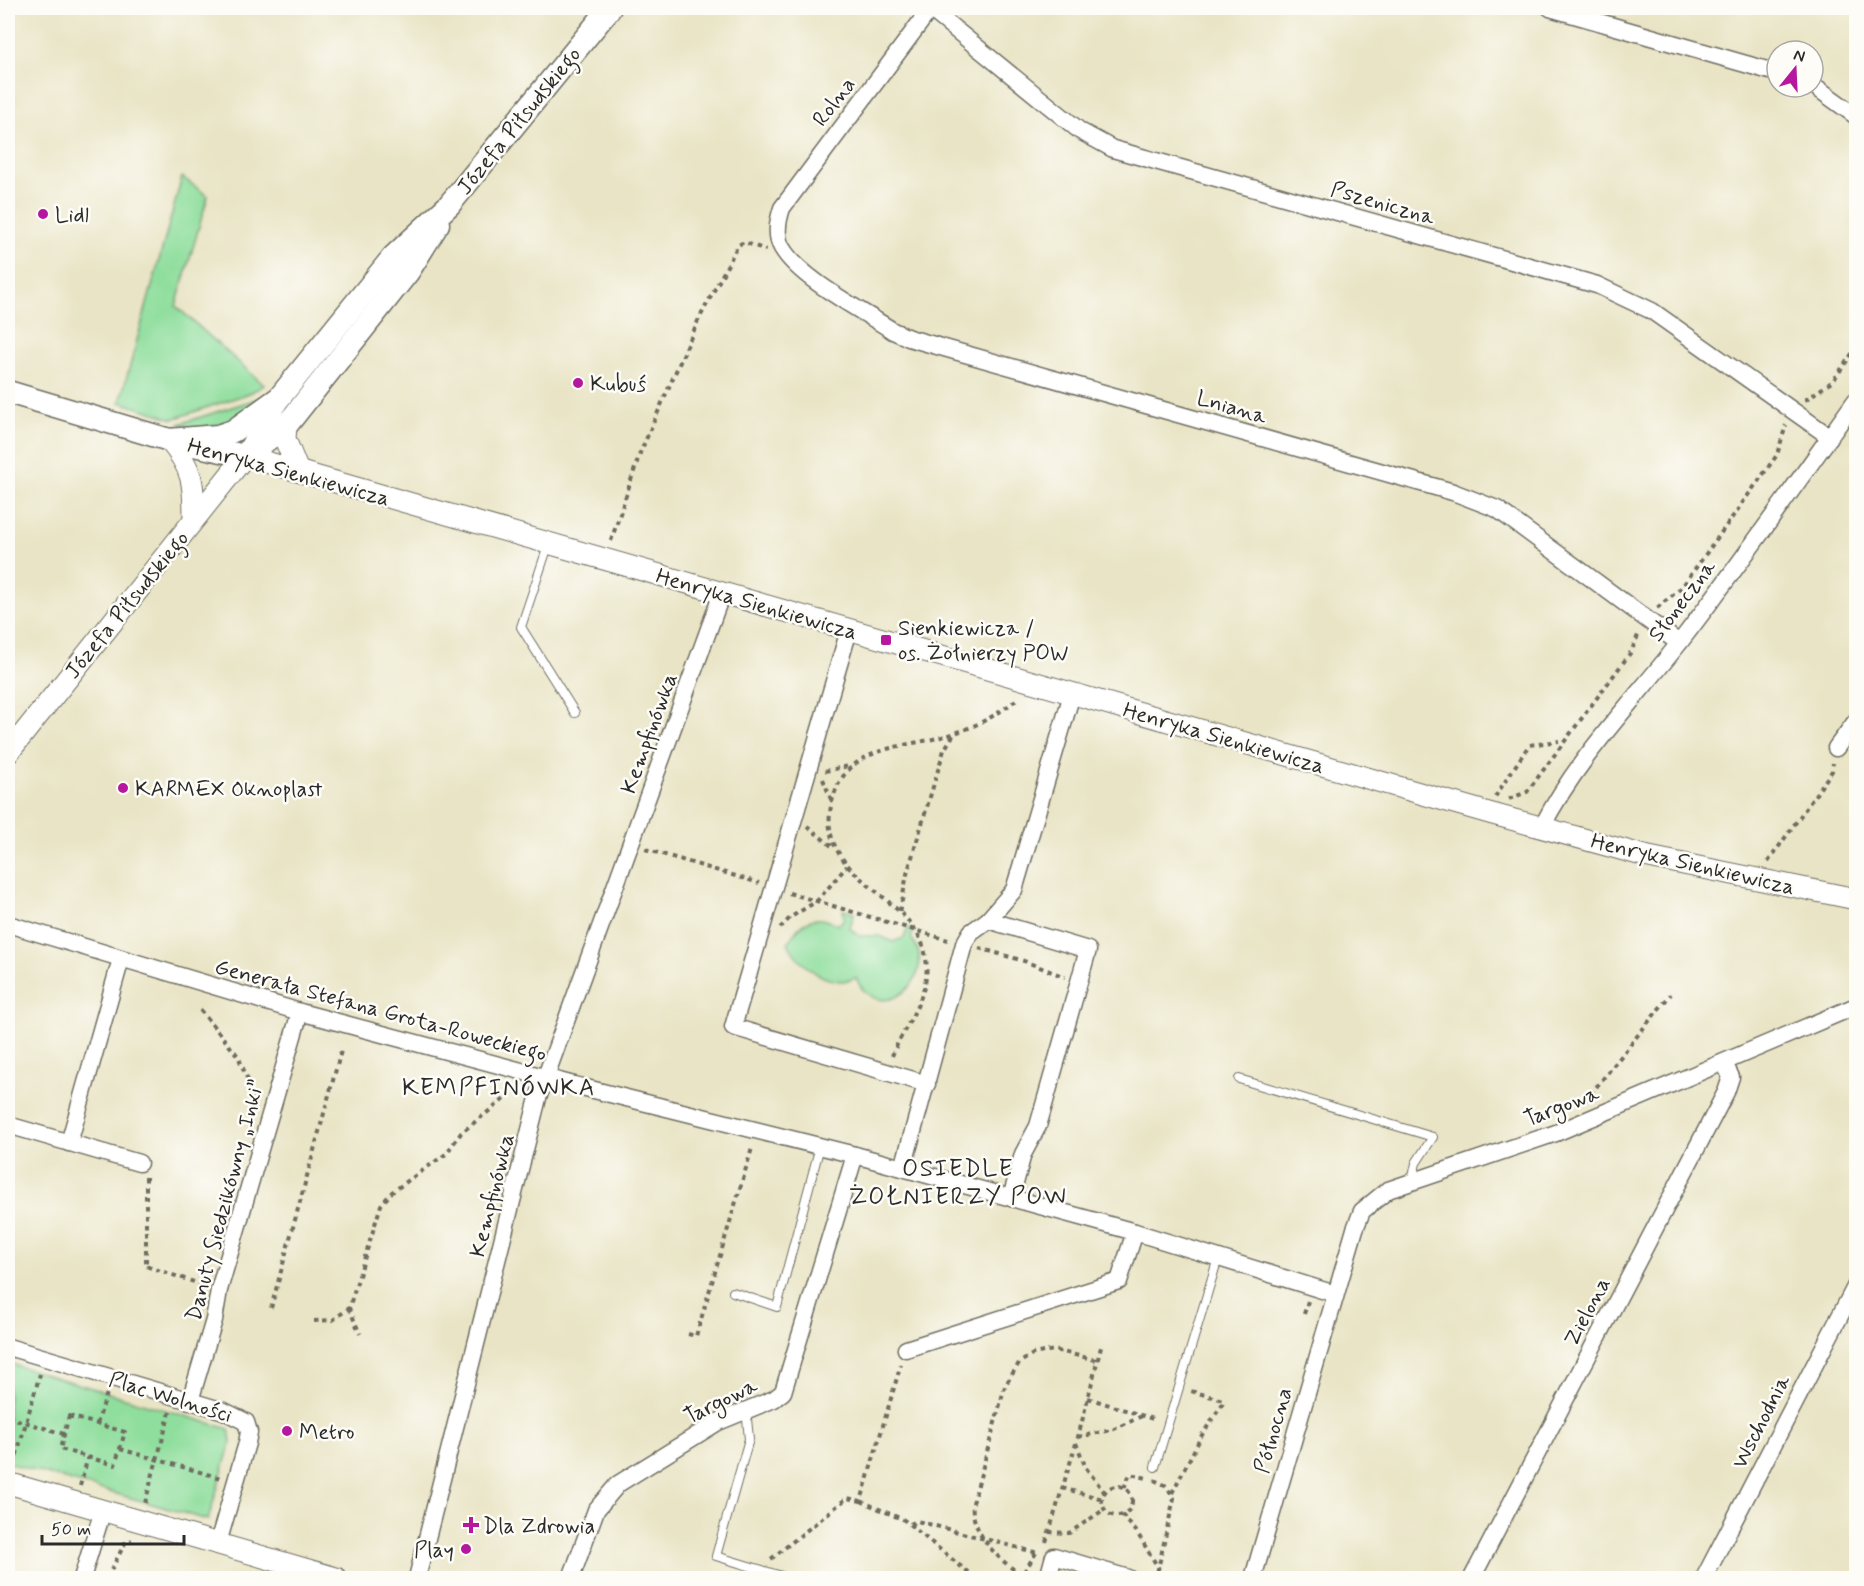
<svg xmlns="http://www.w3.org/2000/svg" width="1864" height="1586" font-family="Mynerve,sans-serif">
	<rect width="100%" height="100%" fill="#fdfcf7"/>
	<filter id="ink" filterUnits="userSpaceOnUse"><feTurbulence type="fractalNoise" baseFrequency=".0167" numOctaves="2"/><feDisplacementMap in="SourceGraphic" scale="12" xChannelSelector="R" yChannelSelector="G"/><feConvolveMatrix kernelMatrix="1 2 1 2 8 2 1 2 1" color-interpolation-filters="sRGB"/></filter>
	<filter id="wash" filterUnits="userSpaceOnUse"><feTurbulence type="fractalNoise" baseFrequency=".008" numOctaves="4" result="noise"/><feDisplacementMap in="SourceGraphic" scale="24" xChannelSelector="R" yChannelSelector="G"/><feGaussianBlur stdDeviation="1.35" result="paint"/><feColorMatrix in="noise" values="0 0 0 0 0 0 0 0 0 0 0 0 0 0 0 0 0 1.4 0 .05"/><feComposite in="paint" operator="in"/></filter>
	<g filter="url(#wash)">
		<rect width="100%" height="100%" fill="#e9e4c5"/>
		<g fill="#8fde9d" stroke="#5d8464" stroke-width="1.5">
			<polygon points="182,177 208,196 176,306 264,385 250,393 173,419 120,402"/>
			<polygon points="263,397 231,423 195,429 179,424"/>
			<path d="M843,910l11,3 -4,15 9,8h21l13,6 11,-4 4,-10 6,2 -3,8c31,37 -31,93 -55,40 -25,11 -57,-11 -68,-35 13,-23 27,-31 50,-18l6,-6z"/>
			<polygon points="8,1363 229,1429 231,1442 208,1520 8,1463"/>
		</g>
	</g>
	<g filter="url(#ink)">
		<g fill="none" stroke-linecap="round" stroke-linejoin="round">
			<defs>
				<g id="service">
					<polyline points="549,543 521,627 575,713"/>
					<polyline points="1239,1079 1433,1137 1416,1163 1412,1181"/>
					<polyline points="733,1292 777,1307 820,1146"/>
					<polyline points="746,1409 749,1439 716,1556 788,1578"/>
					<polyline points="1155,1467 1218,1258"/>
				</g>
				<g id="minor">
					<polyline points="929,8 1080,131 1113,149 1597,285 1652,311 1830,437"/>
					<path d="M931,8l-149,200c-4,12 -7,28 0,40 18,31 81,63 111,83l16,7 544,154 44,17 182,134"/>
					<polyline points="1550,8 1777,73"/>
					<polyline points="1813,85 1856,116"/>
					<polyline points="849,630 733,1027 927,1084"/>
					<polyline points="1836,748 1856,721"/>
					<path d="M1542,827c35,-69 90,-124 138,-185 61,-79 118,-161 176,-242"/>
					<polyline points="988,920 1014,890 1072,694"/>
					<polyline points="8,924 300,1012 570,1084 855,1155 1135,1232 1335,1294"/>
					<polyline points="8,1125 139,1163"/>
					<polyline points="69,1143 121,959"/>
					<polyline points="903,1168 964,944 971,932 988,920 1088,950 1038,1126 1023,1154 1011,1198"/>
					<polyline points="8,1347 224,1411 246,1422 249,1432 247,1443 218,1543"/>
					<polyline points="906,1349 1119,1281 1135,1232"/>
					<polyline points="190,1401 214,1320 219,1290 300,1012"/>
					<polyline points="82,1578 103,1510"/>
					<polyline points="417,1578 538,1098 722,593"/>
					<polyline points="571,1578 596,1510 618,1484 718,1422 774,1399 783,1392 855,1155"/>
					<polyline points="1048,1578 1054,1556 1128,1578"/>
					<polyline points="1253,1578 1355,1229 1362,1211 1388,1190 1556,1133 1856,1006"/>
					<polyline points="1472,1578 1726,1092 1731,1077 1724,1063"/>
					<polyline points="1704,1578 1856,1285"/>
				</g>
				<g id="tertiary">
					<polyline points="286,426 285,439 298,471"/>
					<path d="M169,440c24,29 25,43 25,79"/>
					<polyline points="245,456 1489,813 1649,857 1856,899"/>
					<polyline points="8,753 245,456 279,398"/>
					<polyline points="8,1483 336,1578"/>
				</g>
				<g id="secondary">
					<polyline points="8,392 166,439 245,456 286,426 408,272 438,224"/>
					<polyline points="169,440 218,436 233,431 279,398 393,257 449,205 610,8"/>
				</g>
			</defs>
			<use href="#service" stroke="#6e6c61" stroke-width="10"/>
			<use href="#minor" stroke="#6e6c61" stroke-width="19"/>
			<use href="#tertiary" stroke="#6e6c61" stroke-width="23"/>
			<use href="#secondary" stroke="#6e6c61" stroke-width="25"/>
			<g stroke="#6e6c61" stroke-width="4" stroke-dasharray="4.5 4.5" stroke-linecap="butt">
				<polyline points="1805,400 1833,381 1856,348"/>
				<polyline points="611,541 640,453 698,321 738,245 744,242 766,250"/>
				<polyline points="1657,608 1682,587 1777,455 1786,425"/>
				<polyline points="825,771 849,766"/>
				<polyline points="823,779 832,802"/>
				<polyline points="1495,797 1529,745 1559,741"/>
				<polyline points="1509,799 1527,792 1631,652 1639,633"/>
				<polyline points="807,826 834,848"/>
				<polyline points="645,849 759,883"/>
				<polyline points="1768,862 1832,771 1833,763"/>
				<polyline points="789,893 948,940"/>
				<polyline points="900,911 907,874 944,750 954,734"/>
				<polyline points="780,928 791,917 817,901 847,866"/>
				<polyline points="979,948 1024,961 1065,977"/>
				<polyline points="200,1010 238,1056 256,1100"/>
				<path d="M892,1056c10,-25 31,-52 34,-79 11,-86 -125,-90 -91,-185 18,-50 78,-44 120,-59 22,-7 46,-20 63,-35"/>
				<polyline points="1585,1101 1671,994"/>
				<polyline points="146,1177 146,1266 203,1285"/>
				<polyline points="271,1308 341,1051"/>
				<polyline points="349,1308 360,1334"/>
				<polyline points="1304,1314 1308,1301"/>
				<polyline points="314,1321 333,1320 349,1308 381,1205 392,1192 446,1154 461,1133 512,1093"/>
				<polyline points="688,1334 696,1336 752,1148"/>
				<polyline points="1088,1398 1156,1420"/>
				<polygon points="69,1416 125,1432 115,1465 60,1449"/>
				<polyline points="8,1417 64,1434"/>
				<polyline points="97,1424 107,1393"/>
				<polyline points="1078,1437 1112,1430 1142,1416"/>
				<polyline points="1076,1443 1086,1468 1105,1493"/>
				<polyline points="120,1449 221,1478"/>
				<polyline points="14,1464 40,1374"/>
				<polyline points="1154,1480 1165,1485 1174,1498 1156,1578"/>
				<polyline points="80,1486 88,1457"/>
				<circle cx="1117" cy="1501" r="15"/>
				<polyline points="1062,1488 1103,1499"/>
				<polyline points="1124,1488 1130,1474 1147,1478"/>
				<polyline points="1172,1493 1202,1435 1223,1403 1223,1400 1191,1391"/>
				<polyline points="861,1501 904,1520 975,1578"/>
				<polyline points="145,1503 170,1412"/>
				<polyline points="1122,1515 1136,1531 1159,1569"/>
				<polyline points="910,1524 917,1521 1038,1553"/>
				<polyline points="1049,1532 1069,1533 1105,1509"/>
				<polyline points="1046,1542 1078,1437 1102,1343"/>
				<path d="M1036,1553l-14,22c-22,-13 -53,-44 -49,-72l32,-117 14,-23 14,-9 21,-4 42,10"/>
				<polyline points="771,1559 847,1498 861,1501 901,1364"/>
				<polyline points="107,1578 125,1543 132,1540"/>
			</g>
			<use href="#service" stroke="#fff" stroke-width="8"/>
			<use href="#minor" stroke="#fff" stroke-width="16"/>
			<use href="#tertiary" stroke="#fff" stroke-width="21"/>
			<use href="#secondary" stroke="#fff" stroke-width="22"/>
		</g>
	</g>
	<g fill="#b5179e" stroke="#fdfcf7" stroke-width="2">
		<circle cx="43" cy="214" r="6"/>
		<circle cx="578" cy="383" r="6"/>
		<rect x="880" y="634" width="12" height="12" rx="3"/>
		<circle cx="123" cy="788" r="6"/>
		<circle cx="287" cy="1431" r="6"/>
		<path d="M468 1516h6v6h6v6h-6v6h-6v-6h-6v-6h6z"/>
		<circle cx="466" cy="1549" r="6"/>
	</g>
	<g text-anchor="middle" stroke-width="5" stroke-linejoin="round" paint-order="stroke">
		<g font-size="22" fill="#2b2b2b" stroke="#fdfcf7">
			<text transform="translate(833 101) rotate(-53)" y="8">Rolna</text>
			<text transform="translate(518 120) rotate(-51)" y="8">Józefa Piłsudskiego</text>
			<text transform="translate(1383 202) rotate(16)" y="8">Pszeniczna</text>
			<text transform="translate(1232 406) rotate(16)" y="8">Lniana</text>
			<text transform="translate(289 471) rotate(15)" y="8">Henryka Sienkiewicza</text>
			<text transform="translate(1681 600) rotate(-53)" y="8">Słoneczna</text>
			<text transform="translate(757 603) rotate(16)" y="8">Henryka Sienkiewicza</text>
			<text transform="translate(126 604) rotate(-51)" y="8">Józefa Piłsudskiego</text>
			<text transform="translate(648 733) rotate(-70)" y="8">Kempfinówka</text>
			<text transform="translate(1224 737) rotate(16)" y="8">Henryka Sienkiewicza</text>
			<text transform="translate(1693 863) rotate(13)" y="8">Henryka Sienkiewicza</text>
			<text transform="translate(381 1009) rotate(15)" y="8">Generała Stefana Grota-Roweckiego</text>
			<text transform="translate(1561 1105) rotate(-21)" y="8">Targowa</text>
			<text transform="translate(491 1195) rotate(-76)" y="8">Kempfinówka</text>
			<text transform="translate(224 1200) rotate(-75)" y="8">Danuty Siedzikówny „Inki”</text>
			<text transform="translate(1586 1311) rotate(-62)" y="8">Zielona</text>
			<text transform="translate(171 1396) rotate(17)" y="8">Plac Wolności</text>
			<text transform="translate(720 1400) rotate(-26)" y="8">Targowa</text>
			<text transform="translate(1760 1421) rotate(-63)" y="8">Wschodnia</text>
			<text transform="translate(1272 1430) rotate(-74)" y="8">Północna</text>
		</g>
		<g font-size="22" fill="#2b2b2b" stroke="#fdfcf7" text-anchor="start">
			<text x="55" y="222">Lidl</text>
			<text x="590" y="391">Kubuś</text>
			<text x="898" y="635">Sienkiewicza /<tspan x="898" dy="25">os. Żołnierzy POW</tspan></text>
			<text x="135" y="796">KARMEX Oknoplast</text>
			<text x="299" y="1439">Metro</text>
			<text x="483" y="1533">Dla Zdrowia</text>
			<text x="454" y="1557" text-anchor="end">Play</text>
		</g>
		<g font-size="24" letter-spacing="1.5" fill="#2b2b2b" stroke="#fdfcf7">
			<text x="499" y="1095">KEMPFINÓWKA</text>
			<text x="958" y="1176">OSIEDLE<tspan x="958" dy="28">ŻOŁNIERZY POW</tspan></text>
		</g>
	</g>
	<rect width="1864" height="1586" fill="none" stroke="#fdfcf7" stroke-width="30"/>
	<g transform="translate(1795 69) rotate(18)"><circle r="28" fill="#fdfcf7" stroke="#a9a8a5" stroke-width="1.5"/>
	<path d="M0-4.5L10 22L0 15L-10 22Z" fill="#b5179e"/>
	<text y="-9" font-size="16" font-weight="bold" text-anchor="middle" fill="#2b2b2b">N</text>
	</g>
	<path d="M42 1535v9h142v-9" fill="none" stroke="#2b2b2b" stroke-width="3"/>
	<text x="51" y="1535" font-size="18" fill="#2b2b2b" stroke="#fdfcf7" stroke-width="4.5" paint-order="stroke">50 m</text>
</svg>
